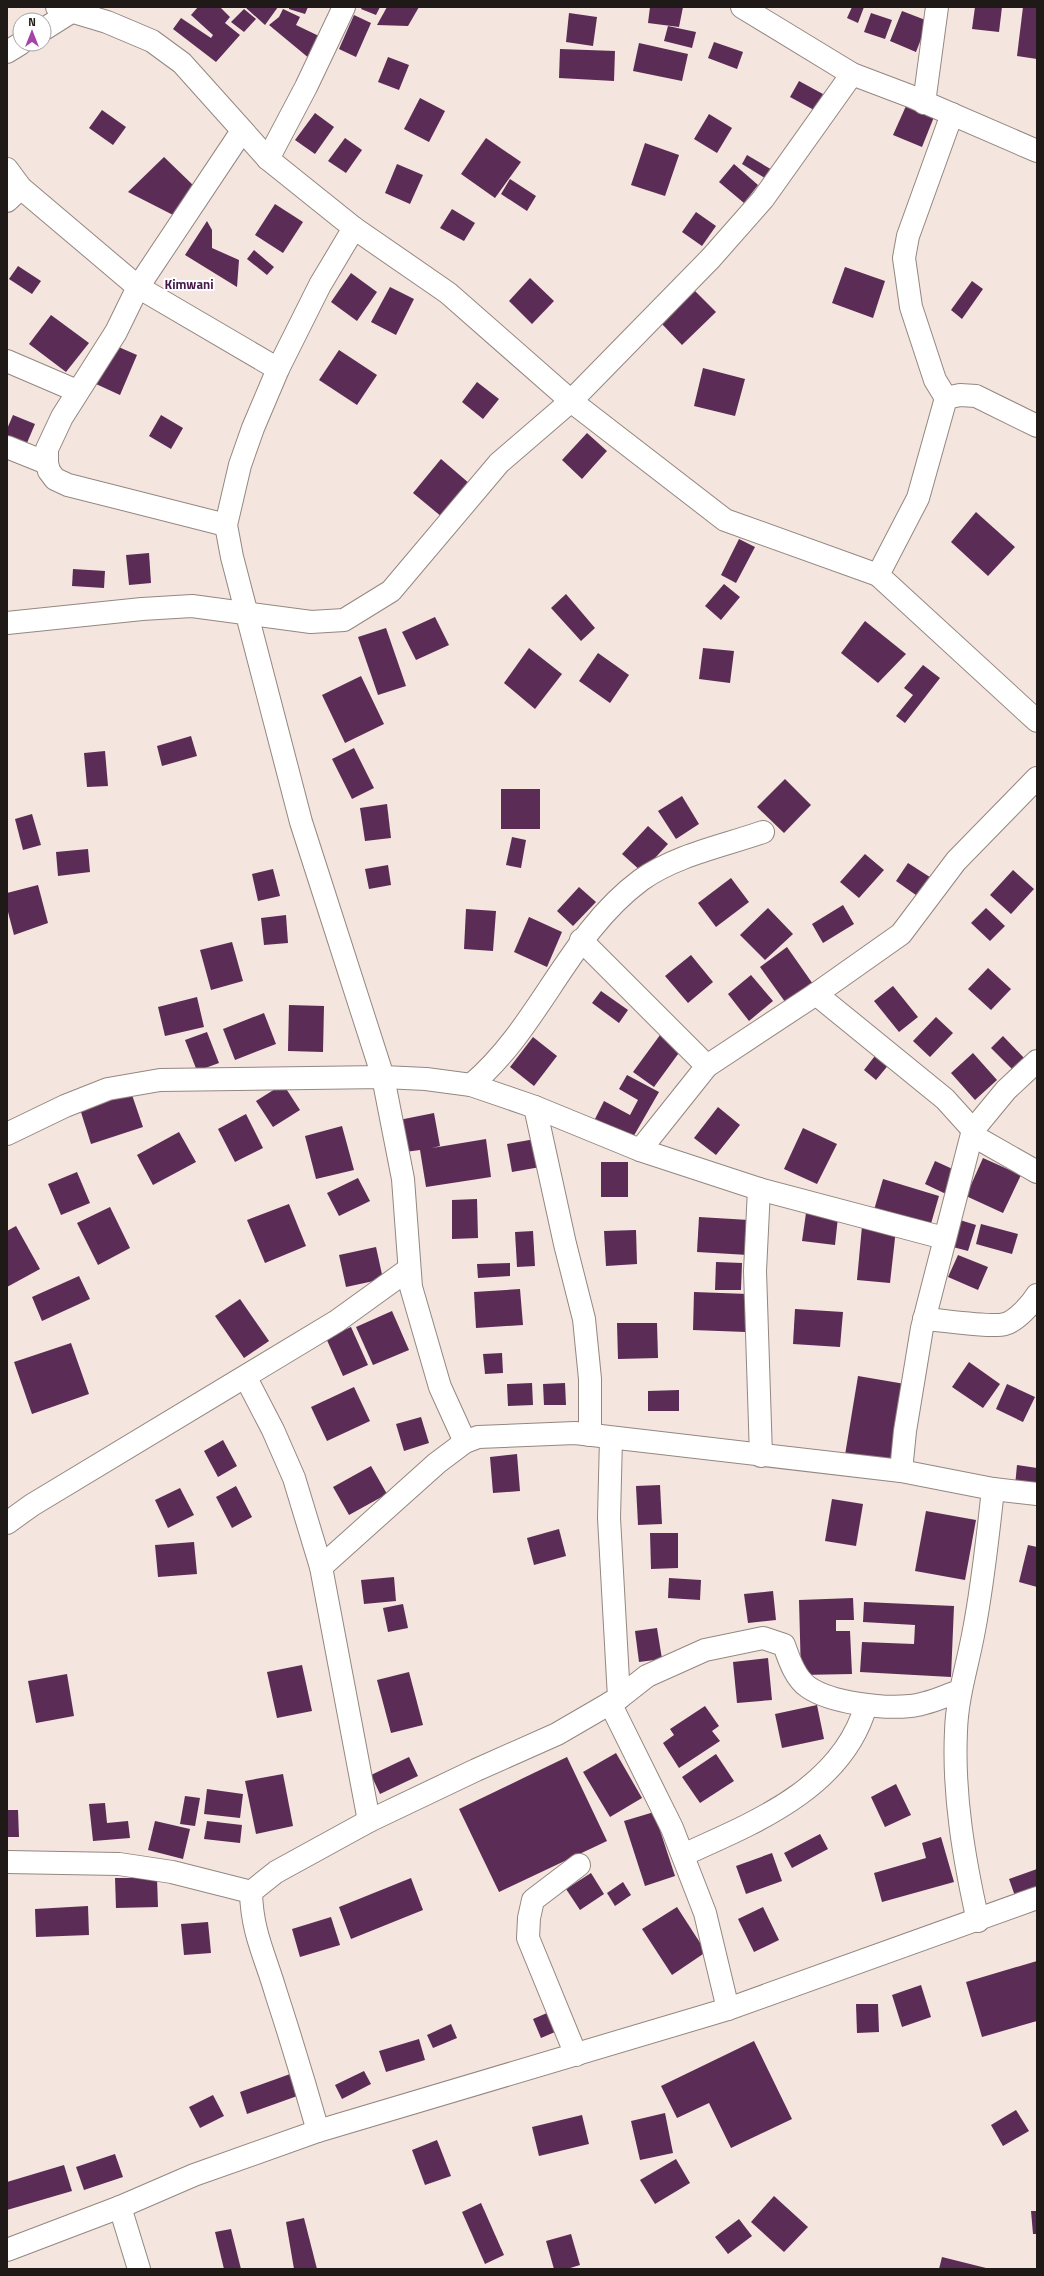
<svg xmlns="http://www.w3.org/2000/svg" width="1044" height="2276" font-family="'Titillium Web',sans-serif">
	<rect width="100%" height="100%" fill="#f4e5de"/>
	<g fill="#5b2c56">
		<polygon points="198,7 220,7 230,17 225,23 240,35 216,62 173,29 181,18 211,38 213,35 191,15"/>
		<polygon points="245,7 278,7 265,25"/>
		<polygon points="289,7 308,7 305,14 289,9"/>
		<polygon points="362,7 380,7 376,15 361,9"/>
		<polygon points="387,7 419,7 408,26 377,25"/>
		<polygon points="650,7 683,7 679,27 648,23"/>
		<polygon points="852,7 864,7 858,23 847,18"/>
		<polygon points="975,7 1002,7 999,32 972,29"/>
		<polygon points="1023,7 1037,7 1037,59 1017,56"/>
		<polygon points="244,9 256,19 244,32 231,22"/>
		<polygon points="283,9 300,17 296,25 321,37 310,59 269,25 279,17"/>
		<polygon points="902,11 928,21 916,52 890,41"/>
		<polygon points="569,13 597,17 593,46 566,42"/>
		<polygon points="871,13 892,20 885,39 864,32"/>
		<polygon points="354,15 371,23 356,57 339,49"/>
		<polygon points="668,26 696,32 692,48 664,41"/>
		<polygon points="714,42 743,52 737,69 708,58"/>
		<polygon points="639,43 688,54 682,81 633,71"/>
		<polygon points="560,49 615,51 614,81 559,78"/>
		<polygon points="388,57 409,65 399,90 378,82"/>
		<polygon points="799,81 823,94 814,110 790,97"/>
		<polygon points="420,98 445,111 429,142 404,129"/>
		<polygon points="906,106 934,117 922,147 893,135"/>
		<polygon points="102,110 126,127 113,145 89,128"/>
		<polygon points="315,113 334,127 315,154 295,140"/>
		<polygon points="709,114 732,128 717,153 694,139"/>
		<polygon points="345,138 362,150 346,173 328,161"/>
		<polygon points="486,138 521,162 495,198 461,174"/>
		<polygon points="645,143 679,155 665,196 631,185"/>
		<polygon points="747,155 774,171 768,180 742,164"/>
		<polygon points="164,157 195,187 177,217 128,192"/>
		<polygon points="397,164 423,175 410,204 385,193"/>
		<polygon points="734,164 758,185 744,203 719,182"/>
		<polygon points="510,179 536,196 527,211 501,194"/>
		<polygon points="275,204 303,222 283,253 255,235"/>
		<polygon points="452,209 475,223 464,241 440,228"/>
		<polygon points="696,212 716,226 702,246 682,232"/>
		<polygon points="207,221 212,230 212,248 239,260 237,287 185,255"/>
		<polygon points="254,250 274,267 267,275 247,259"/>
		<polygon points="18,266 41,281 32,294 9,279"/>
		<polygon points="845,267 885,281 873,318 832,303"/>
		<polygon points="351,273 377,292 357,321 331,302"/>
		<polygon points="530,278 554,301 532,324 509,301"/>
		<polygon points="972,281 983,289 962,319 951,310"/>
		<polygon points="390,287 414,299 396,335 371,322"/>
		<polygon points="695,291 716,312 682,345 662,324"/>
		<polygon points="51,315 89,343 66,372 29,344"/>
		<polygon points="114,345 137,355 120,395 96,384"/>
		<polygon points="339,350 377,375 357,405 319,380"/>
		<polygon points="703,368 745,379 735,416 694,406"/>
		<polygon points="477,382 499,399 483,419 462,402"/>
		<polygon points="13,415 35,424 24,450 7,443 7,429"/>
		<polygon points="161,415 183,428 171,449 149,436"/>
		<polygon points="587,433 607,451 582,479 562,460"/>
		<polygon points="441,459 470,484 442,517 413,493"/>
		<polygon points="976,512 1015,547 988,576 951,542"/>
		<polygon points="739,539 755,547 736,583 721,575"/>
		<polygon points="149,553 151,583 129,585 126,555"/>
		<polygon points="73,569 105,571 104,588 72,586"/>
		<polygon points="724,584 740,597 721,620 705,606"/>
		<polygon points="566,594 595,628 581,641 551,608"/>
		<polygon points="435,617 449,645 416,660 402,632"/>
		<polygon points="865,621 906,654 878,683 841,653"/>
		<polygon points="386,628 406,686 378,695 358,637"/>
		<polygon points="529,648 562,674 535,709 504,683"/>
		<polygon points="703,648 734,651 730,683 699,679"/>
		<polygon points="598,653 629,675 610,703 579,681"/>
		<polygon points="923,665 940,678 905,723 896,716 913,695 904,688"/>
		<polygon points="361,676 384,724 345,743 322,695"/>
		<polygon points="191,736 197,756 162,766 157,746"/>
		<polygon points="354,748 374,788 352,799 332,759"/>
		<polygon points="105,751 108,786 87,787 84,753"/>
		<polygon points="785,779 811,805 784,833 757,807"/>
		<rect x="501" y="789" width="39" height="40"/>
		<polygon points="682,796 699,824 676,839 658,811"/>
		<polygon points="387,804 391,838 365,841 360,808"/>
		<polygon points="32,814 41,845 23,850 15,819"/>
		<polygon points="648,826 668,844 642,872 622,854"/>
		<polygon points="512,837 526,840 521,868 506,865"/>
		<polygon points="88,849 90,872 58,876 56,852"/>
		<polygon points="865,854 884,870 859,898 840,882"/>
		<polygon points="908,863 936,881 923,900 896,881"/>
		<polygon points="388,865 391,885 369,889 365,869"/>
		<polygon points="273,869 280,896 258,901 252,874"/>
		<polygon points="1013,870 1034,889 1011,914 990,895"/>
		<polygon points="731,878 749,902 716,927 698,903"/>
		<polygon points="38,885 48,923 14,935 7,908 7,893"/>
		<polygon points="579,887 596,902 573,926 557,911"/>
		<polygon points="843,905 854,924 823,943 812,924"/>
		<polygon points="768,908 793,934 765,960 740,935"/>
		<polygon points="986,908 1005,926 990,941 971,923"/>
		<polygon points="466,909 496,911 493,951 464,949"/>
		<polygon points="286,915 288,943 264,945 261,918"/>
		<polygon points="529,917 562,932 547,967 514,952"/>
		<polygon points="232,942 243,981 211,990 200,950"/>
		<polygon points="787,947 815,987 788,1006 760,967"/>
		<polygon points="691,955 713,982 688,1003 665,976"/>
		<polygon points="988,968 1011,989 991,1010 968,989"/>
		<polygon points="751,975 773,1001 749,1021 728,994"/>
		<polygon points="893,986 918,1017 899,1032 874,1001"/>
		<polygon points="601,991 628,1010 619,1023 592,1003"/>
		<polygon points="197,997 204,1027 165,1036 158,1007"/>
		<polygon points="289,1005 324,1006 323,1052 288,1051"/>
		<polygon points="264,1013 276,1044 235,1060 223,1029"/>
		<polygon points="936,1017 953,1033 930,1057 913,1041"/>
		<polygon points="207,1032 219,1063 197,1071 185,1040"/>
		<polygon points="660,1035 681,1050 654,1087 633,1072"/>
		<polygon points="1003,1036 1025,1059 1013,1070 991,1048"/>
		<polygon points="533,1037 557,1056 534,1086 510,1067"/>
		<polygon points="878,1052 890,1063 876,1080 864,1070"/>
		<polygon points="973,1053 997,1080 975,1100 951,1073"/>
		<polygon points="627,1075 659,1092 632,1139 595,1119 604,1101 630,1115 638,1100 619,1089"/>
		<polygon points="283,1084 300,1110 273,1127 256,1101"/>
		<polygon points="131,1092 143,1127 91,1144 80,1109"/>
		<polygon points="718,1107 740,1125 716,1155 694,1138"/>
		<polygon points="434,1113 440,1146 432,1148 486,1139 491,1177 426,1187 420,1150 405,1152 399,1120"/>
		<polygon points="246,1114 263,1148 235,1162 218,1129"/>
		<polygon points="342,1126 354,1170 316,1179 305,1136"/>
		<polygon points="803,1128 837,1144 817,1184 784,1169"/>
		<polygon points="179,1132 196,1162 153,1185 137,1155"/>
		<polygon points="541,1138 546,1166 512,1172 507,1144"/>
		<polygon points="983,1158 1021,1175 1003,1213 966,1196"/>
		<polygon points="935,1161 957,1171 946,1194 925,1184"/>
		<rect x="601" y="1162" width="27" height="35"/>
		<polygon points="77,1172 90,1203 61,1215 48,1184"/>
		<polygon points="358,1178 370,1201 339,1216 327,1193"/>
		<polygon points="883,1179 939,1196 930,1227 874,1210"/>
		<polygon points="477,1199 478,1238 452,1239 452,1200"/>
		<polygon points="289,1204 306,1246 265,1263 247,1220"/>
		<polygon points="110,1207 130,1248 98,1265 77,1223"/>
		<polygon points="806,1213 838,1217 835,1245 802,1241"/>
		<polygon points="699,1217 749,1220 748,1255 697,1252"/>
		<polygon points="960,1220 976,1225 968,1251 953,1247"/>
		<polygon points="981,1224 1018,1234 1012,1254 976,1244"/>
		<polygon points="16,1226 40,1269 7,1287 7,1231"/>
		<polygon points="862,1226 896,1229 890,1283 857,1280"/>
		<polygon points="636,1230 637,1264 606,1266 604,1231"/>
		<polygon points="533,1231 535,1266 517,1267 515,1232"/>
		<polygon points="376,1247 383,1279 346,1287 339,1255"/>
		<polygon points="958,1255 988,1267 978,1290 948,1277"/>
		<polygon points="716,1262 742,1263 741,1290 715,1290"/>
		<polygon points="510,1263 510,1276 478,1278 477,1264"/>
		<polygon points="79,1276 90,1299 42,1321 32,1297"/>
		<polygon points="520,1289 523,1325 476,1328 474,1292"/>
		<polygon points="694,1292 748,1294 746,1332 693,1330"/>
		<polygon points="240,1299 269,1341 244,1358 215,1316"/>
		<polygon points="795,1309 843,1312 840,1347 793,1344"/>
		<polygon points="392,1311 409,1350 373,1365 356,1327"/>
		<polygon points="617,1323 657,1323 658,1358 618,1359"/>
		<polygon points="351,1327 368,1365 343,1376 326,1338"/>
		<polygon points="71,1343 89,1394 32,1414 14,1362"/>
		<polygon points="502,1353 503,1373 485,1374 483,1354"/>
		<polygon points="969,1362 1000,1384 983,1408 952,1387"/>
		<polygon points="858,1376 905,1384 892,1463 845,1455"/>
		<polygon points="532,1383 533,1405 508,1406 507,1384"/>
		<polygon points="565,1383 566,1405 544,1405 543,1384"/>
		<polygon points="1007,1384 1035,1397 1023,1422 996,1409"/>
		<polygon points="354,1387 370,1421 327,1441 311,1407"/>
		<polygon points="679,1390 679,1411 648,1411 648,1391"/>
		<polygon points="421,1417 429,1443 404,1451 396,1424"/>
		<polygon points="223,1440 237,1466 218,1477 204,1451"/>
		<polygon points="517,1454 520,1491 493,1493 490,1457"/>
		<polygon points="1017,1465 1037,1468 1037,1489 1015,1486"/>
		<polygon points="371,1466 387,1494 349,1515 333,1487"/>
		<polygon points="660,1485 662,1524 638,1525 636,1486"/>
		<polygon points="236,1486 252,1517 232,1528 216,1497"/>
		<polygon points="180,1488 194,1515 168,1528 155,1500"/>
		<polygon points="832,1499 863,1504 856,1546 825,1541"/>
		<polygon points="926,1511 976,1520 965,1580 915,1571"/>
		<polygon points="559,1529 566,1556 534,1565 527,1538"/>
		<polygon points="650,1533 678,1533 678,1568 651,1569"/>
		<polygon points="194,1542 197,1574 158,1577 155,1545"/>
		<polygon points="1028,1545 1037,1547 1037,1587 1019,1582"/>
		<polygon points="394,1577 396,1601 364,1604 361,1580"/>
		<polygon points="669,1578 701,1580 700,1600 668,1598"/>
		<polygon points="773,1591 776,1620 748,1623 744,1594"/>
		<polygon points="853,1598 854,1620 836,1620 836,1631 850,1631 852,1674 801,1675 799,1600"/>
		<polygon points="864,1602 954,1606 951,1677 860,1672 862,1642 914,1644 915,1625 863,1622"/>
		<polygon points="403,1604 408,1628 388,1632 383,1608"/>
		<polygon points="657,1628 662,1659 639,1662 635,1631"/>
		<polygon points="768,1658 772,1700 737,1703 733,1662"/>
		<polygon points="302,1665 312,1711 277,1718 267,1672"/>
		<polygon points="409,1672 423,1725 391,1733 377,1680"/>
		<polygon points="67,1674 74,1716 36,1723 28,1681"/>
		<polygon points="817,1705 824,1739 782,1748 775,1714"/>
		<polygon points="705,1706 719,1726 712,1731 720,1741 679,1768 663,1743 674,1735 670,1729"/>
		<polygon points="616,1753 642,1798 610,1817 583,1772"/>
		<polygon points="716,1754 734,1781 700,1803 682,1777"/>
		<polygon points="409,1757 418,1776 380,1794 371,1775"/>
		<polygon points="567,1757 607,1841 499,1892 459,1809"/>
		<polygon points="283,1774 293,1826 256,1834 245,1781"/>
		<polygon points="896,1784 911,1815 885,1827 871,1797"/>
		<polygon points="207,1789 243,1794 240,1818 204,1814"/>
		<polygon points="185,1796 200,1798 195,1826 180,1824"/>
		<polygon points="105,1803 107,1823 128,1821 130,1838 93,1841 89,1804"/>
		<polygon points="7,1810 18,1810 19,1837 7,1837"/>
		<polygon points="654,1812 675,1876 645,1886 624,1821"/>
		<polygon points="155,1821 190,1829 183,1859 148,1850"/>
		<polygon points="207,1821 242,1825 240,1843 204,1839"/>
		<polygon points="820,1834 828,1849 792,1868 784,1853"/>
		<polygon points="941,1837 954,1882 882,1902 874,1873 926,1858 922,1843"/>
		<polygon points="772,1853 782,1881 746,1894 736,1866"/>
		<polygon points="1037,1869 1037,1888 1015,1896 1009,1879"/>
		<polygon points="591,1873 604,1894 580,1910 566,1889"/>
		<polygon points="115,1878 157,1878 158,1907 116,1908"/>
		<polygon points="411,1878 423,1910 351,1939 339,1907"/>
		<polygon points="623,1882 631,1895 615,1906 607,1893"/>
		<polygon points="88,1906 89,1935 36,1937 35,1909"/>
		<polygon points="677,1907 706,1952 672,1975 642,1929"/>
		<polygon points="763,1907 779,1940 754,1952 738,1919"/>
		<polygon points="331,1917 340,1945 300,1957 292,1929"/>
		<polygon points="208,1922 211,1953 184,1955 181,1924"/>
		<polygon points="1037,1961 1037,2021 982,2037 966,1982"/>
		<polygon points="921,1985 931,2017 902,2027 892,1995"/>
		<polygon points="856,2004 878,2004 879,2032 857,2033"/>
		<polygon points="547,2013 555,2032 541,2038 533,2019"/>
		<polygon points="451,2024 457,2038 433,2048 427,2035"/>
		<polygon points="419,2039 425,2060 386,2072 379,2051"/>
		<polygon points="754,2041 792,2119 731,2148 709,2103 677,2118 661,2086"/>
		<polygon points="364,2071 371,2084 342,2099 335,2085"/>
		<polygon points="293,2073 300,2095 247,2114 240,2092"/>
		<polygon points="213,2095 224,2116 200,2128 189,2107"/>
		<polygon points="1016,2110 1029,2131 1003,2146 991,2125"/>
		<polygon points="665,2113 673,2153 640,2160 631,2121"/>
		<polygon points="582,2115 589,2144 539,2156 532,2127"/>
		<polygon points="437,2140 451,2176 425,2185 412,2150"/>
		<polygon points="115,2154 123,2177 84,2190 76,2167"/>
		<polygon points="676,2159 690,2183 655,2204 640,2180"/>
		<polygon points="64,2165 72,2191 7,2210 7,2182"/>
		<polygon points="774,2196 808,2227 784,2252 751,2222"/>
		<polygon points="481,2203 504,2255 485,2264 462,2212"/>
		<polygon points="1031,2211 1037,2211 1037,2234 1033,2234"/>
		<polygon points="304,2218 317,2269 294,2269 286,2222"/>
		<polygon points="739,2219 752,2236 728,2254 715,2237"/>
		<polygon points="231,2229 241,2269 224,2269 215,2232"/>
		<polygon points="571,2234 580,2265 567,2269 554,2269 546,2241"/>
		<polygon points="942,2257 986,2268 986,2269 939,2269"/>
	</g>
	<g fill="none" stroke-linecap="round" stroke-linejoin="round">
		<defs>
			<g id="minor">
				<polyline points="57,7 107,22 152,41 182,63 268,159 354,228 448,293 571,401 725,520 878,575 1037,721"/>
				<polyline points="742,7 852,74 910,96 1037,151"/>
				<polyline points="44,29 71,12"/>
				<polyline points="7,52 20,44"/>
				<polyline points="924,103 937,7"/>
				<polyline points="268,159 306,87 344,7"/>
				<polyline points="7,169 21,188 138,287 278,369"/>
				<polyline points="7,201 21,188"/>
				<polyline points="354,228 320,285 278,369 253,428 240,465 226,525 232,557 301,822 383,1077 403,1179 411,1287 440,1387 465,1442"/>
				<polyline points="7,361 77,391"/>
				<polyline points="946,398 935,380 911,307 904,258 908,236 952,114"/>
				<polyline points="7,447 47,463"/>
				<polyline points="226,525 68,485 55,479 49,471 47,463 47,449 62,417 116,332 138,287 242,131"/>
				<polyline points="878,575 918,498 946,398 960,395 976,396 1037,426"/>
				<polyline points="7,623 142,609 192,606 311,622 344,620 391,591 499,463 571,401 711,258 763,199 852,74"/>
				<polyline points="581,940 707,1066"/>
				<polyline points="816,994 945,1099 973,1130"/>
				<path d="M471,1085c69,-58 96,-150 170,-205 35,-25 82,-34 122,-48"/>
				<polyline points="535,1107 565,1244 584,1319 590,1379 590,1435"/>
				<polyline points="7,1134 65,1106 108,1089 160,1080 383,1077 426,1079 471,1085 535,1107 640,1150 759,1189 944,1238"/>
				<polyline points="972,1135 1037,1172"/>
				<polyline points="640,1150 707,1066 816,994 901,934 956,861 1037,778"/>
				<polyline points="759,1189 755,1271 761,1456"/>
				<path d="M924,1319c17,1 68,9 81,5 11,-3 26,-19 32,-29"/>
				<polyline points="246,1378 273,1430 294,1478 321,1567 369,1821"/>
				<polyline points="611,1438 609,1518 619,1698"/>
				<polyline points="901,1471 905,1431 922,1328 973,1130 1006,1090 1037,1061"/>
				<polyline points="7,1523 32,1505 337,1321 409,1269"/>
				<polyline points="321,1567 437,1463 465,1442 478,1437 575,1433 901,1471 993,1489 1037,1494"/>
				<polyline points="610,1703 672,1828 705,1913 728,2009"/>
				<path d="M683,1855c71,-32 160,-67 183,-150"/>
				<polyline points="7,1862 119,1864 172,1872 251,1892"/>
				<path d="M978,1921c-14,-62 -25,-126 -22,-190 1,-35 12,-67 18,-101 9,-47 14,-94 19,-141"/>
				<polyline points="576,2055 528,1938 529,1918 533,1900 579,1865"/>
				<path d="M318,2131c-13,-46 -27,-92 -42,-138 -11,-38 -24,-60 -25,-101l25,-20 93,-51 107,-51 81,-36 62,-36 28,-22 58,-26 58,-12 21,7c5,14 11,33 24,42 23,16 75,22 102,19 16,-1 34,-10 50,-15"/>
				<polyline points="120,2207 139,2269"/>
			</g>
			<polyline id="major" points="7,2250 120,2207 194,2175 318,2131 728,2009 1037,1898"/>
		</defs>
		<use href="#minor" stroke="#948780" stroke-width="24"/>
		<use href="#major" stroke="#948780" stroke-width="24"/>
		<use href="#minor" stroke="#fff" stroke-width="22"/>
		<use href="#major" stroke="#fff" stroke-width="22"/>
	</g>
	<g text-anchor="middle" stroke-width="4" stroke-linejoin="round" paint-order="stroke">
		<g font-size="13" font-weight="bold" fill="#471849" stroke="#fff">
			<text x="189" y="289">Kimwani</text>
		</g>
	</g>
	<rect width="1044" height="2276" fill="none" stroke="#1f1a17" stroke-width="16"/>
	<g transform="translate(32 32)"><circle r="19" fill="#ffffff" stroke="#a5a3a2"/>
	<path d="M0-3L7 15L0 10L-7 15Z" fill="#a643a9"/>
	<text y="-6" font-size="11" font-weight="bold" text-anchor="middle" fill="#1f1a17">N</text>
	</g>
</svg>
